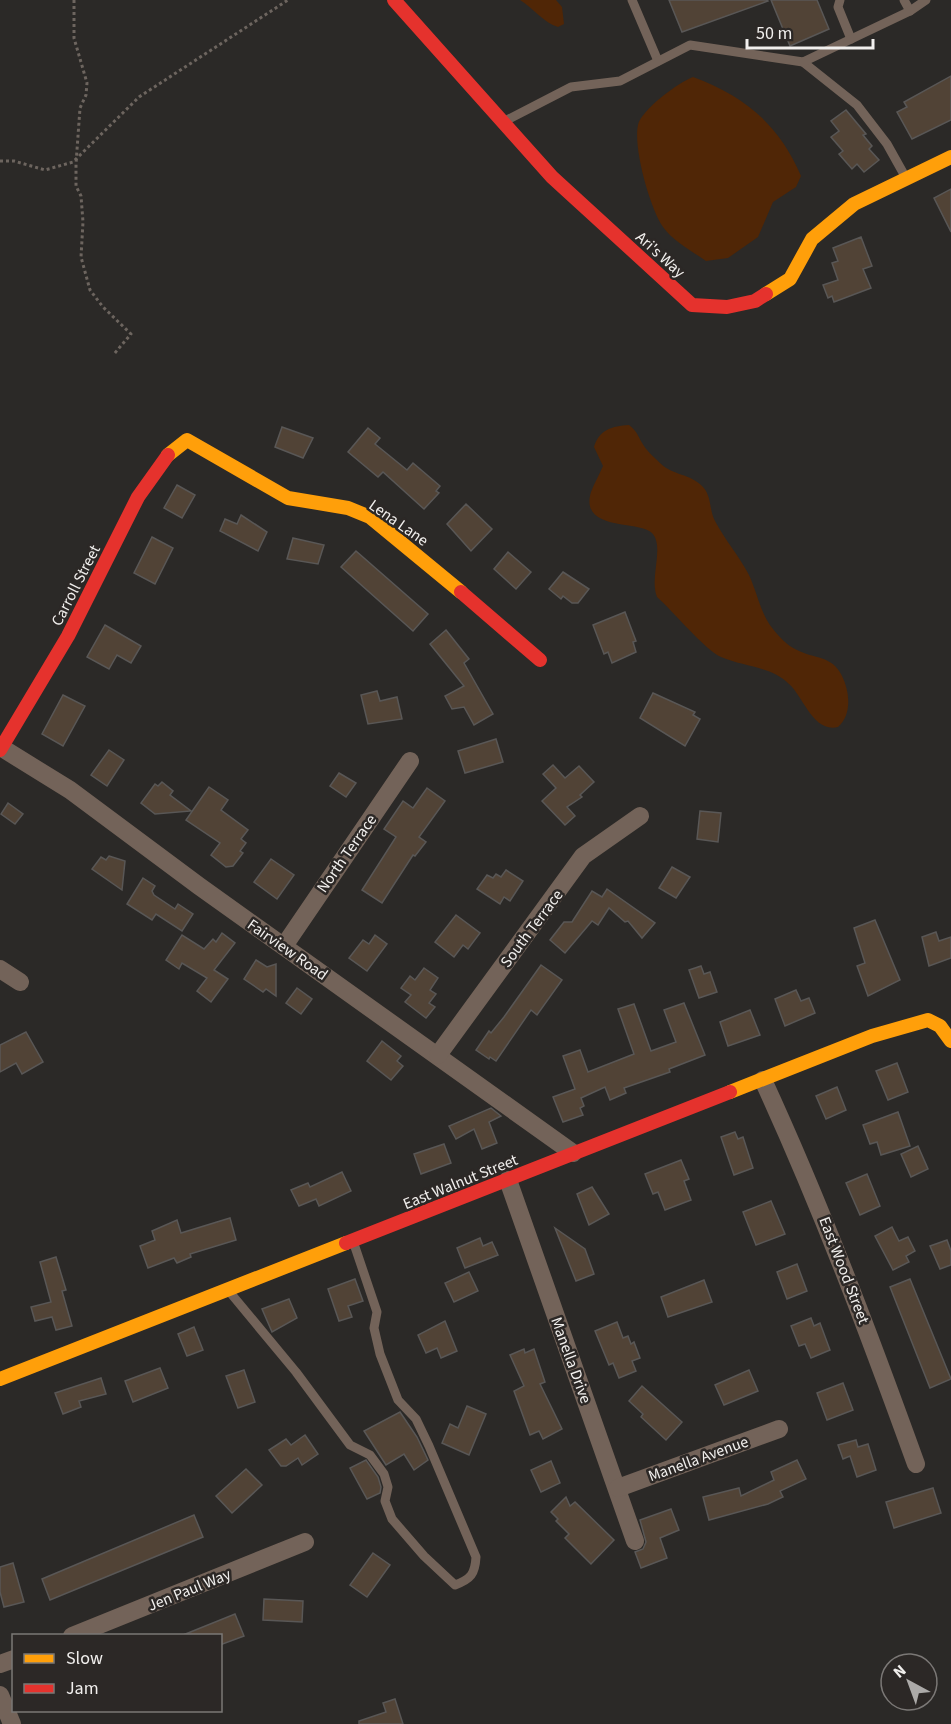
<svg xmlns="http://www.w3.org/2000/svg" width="951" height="1724" font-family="'Source Sans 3',sans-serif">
	<rect width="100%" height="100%" fill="#2b2927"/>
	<g fill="#502606">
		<path d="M520,0h36l6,7 2,17 -6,3c-14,-4 -25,-19 -38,-27z"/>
		<path d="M693,77c51,19 86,47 108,99l-5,11 -23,15 -15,35 -30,21 -22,3c-14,-10 -32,-19 -43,-34 -13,-19 -30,-79 -25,-102 3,-15 41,-43 55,-48z"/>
		<path d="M629,425c9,7 9,12 15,21 4,6 11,12 16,17 13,13 30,10 43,24 9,10 6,23 12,34 10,19 24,35 34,54 8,17 12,40 24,54 6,8 15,17 24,21 17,9 35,5 45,26 8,16 10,39 -4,51 -25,6 -35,-31 -49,-43 -18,-18 -45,-17 -68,-27 -17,-8 -48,-46 -64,-60 -8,-20 8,-50 -5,-64 -12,-13 -73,-1 -61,-41 3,-8 8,-17 12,-26l-9,-19c5,-17 18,-21 35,-22z"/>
	</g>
	<g fill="#514336" stroke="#595756" stroke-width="1.5">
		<polygon points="669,0 767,0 768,1 682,32"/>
		<polygon points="771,0 817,0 829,29 790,46"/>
		<polygon points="951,76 951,120 912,139 897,112 907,107 904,102"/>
		<polygon points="846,110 866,134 863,135 872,146 869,149 879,160 864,172 857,164 852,169 839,154 843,151 831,137 839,131 831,121"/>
		<polygon points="951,189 951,232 934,198"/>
		<polygon points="861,237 872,266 863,269 871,288 834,302 832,296 828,298 823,285 838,280 832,263 838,261 833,248"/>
		<polygon points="282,427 313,438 303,458 275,447"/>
		<polygon points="368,428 380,438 375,444 407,470 413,463 440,486 436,491 439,493 424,509 383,472 378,477 348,452"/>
		<polygon points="177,485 195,495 182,518 164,508"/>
		<polygon points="466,504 492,529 471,551 447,524"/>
		<polygon points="241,515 267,532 258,551 220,531 225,519 237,524"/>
		<polygon points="152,537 173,548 155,584 134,573"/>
		<polygon points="293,538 324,545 318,564 287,559"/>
		<polygon points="356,551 428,614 413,631 341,567"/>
		<polygon points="508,552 531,572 516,589 494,569"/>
		<polygon points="563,572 589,589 578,603 572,603 563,596 561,599 549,589"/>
		<polygon points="625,612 636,641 633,642 636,652 612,663 608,652 604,654 593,625"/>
		<polygon points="105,625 141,646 131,663 117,655 109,669 87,657"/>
		<polygon points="446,630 469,659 464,663 493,714 474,725 464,707 452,709 445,696 464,686 430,644"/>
		<polygon points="377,691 380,701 397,697 402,719 368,724 361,695"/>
		<polygon points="653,693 695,712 693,715 700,719 685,746 640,718"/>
		<polygon points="63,695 85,706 63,746 42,734"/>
		<polygon points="496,739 503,762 465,773 458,751"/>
		<polygon points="109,750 124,760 107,786 91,775"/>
		<polygon points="553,765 565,778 579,766 594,782 580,795 582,797 567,807 575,816 565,825 542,801 556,788 543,774"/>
		<polygon points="339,773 356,783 346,797 330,786"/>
		<polygon points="162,782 173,791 170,795 191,811 155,814 141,803 155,784 158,786"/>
		<polygon points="209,787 228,800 221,810 248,830 241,839 246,843 240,851 243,853 233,866 226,867 211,855 220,843 186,820"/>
		<polygon points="427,788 445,801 419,837 426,842 415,856 413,855 382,903 362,890 396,837 384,829 403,801 413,808"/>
		<polygon points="8,803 23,814 15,824 1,814"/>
		<polygon points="700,811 721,813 718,842 697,839"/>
		<polygon points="109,856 125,861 122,890 92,869 101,857 106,860"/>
		<polygon points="271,859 294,875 277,899 254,882"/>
		<polygon points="672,867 690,877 676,898 659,888"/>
		<polygon points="506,870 523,881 510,901 504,897 500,904 477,889 487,875 493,878 496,874 501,877"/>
		<polygon points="143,878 155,886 152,891 154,895 175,909 178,904 193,914 182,931 156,914 152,920 127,904"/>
		<polygon points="607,889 655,923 642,938 628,921 625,922 609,908 598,925 592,921 565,953 550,940 564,922 572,922 592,891 602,897"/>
		<polygon points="456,915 480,933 468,949 463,945 454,957 435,942"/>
		<polygon points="875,920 900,980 868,996 857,966 865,963 854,928"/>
		<polygon points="936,932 939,941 951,937 951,958 929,966 922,937"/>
		<polygon points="222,933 235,943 214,970 228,979 211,1002 197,991 207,978 182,963 179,969 166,960 182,935 204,949 213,939 216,942"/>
		<polygon points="375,935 387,944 367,971 349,958 363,940 369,944"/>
		<polygon points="256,960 267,967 276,964 276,996 266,989 263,992 244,979"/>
		<polygon points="541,965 562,980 537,1015 531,1010 496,1061 490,1057 489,1059 476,1050 489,1031 491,1033 504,1017"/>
		<polygon points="701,966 704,974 710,972 717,992 699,998 689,970"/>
		<polygon points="424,968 438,978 430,990 436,994 429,1003 435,1007 426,1018 405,1002 411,995 401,988 410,976 415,980"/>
		<polygon points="297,988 312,999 301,1014 286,1003"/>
		<polygon points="796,990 801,1001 809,998 815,1013 785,1026 775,999"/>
		<polygon points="684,1003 705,1055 669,1069 670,1072 624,1088 626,1093 610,1100 605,1087 581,1098 584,1106 580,1108 583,1115 563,1122 553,1097 575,1089 563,1056 580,1050 588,1072 634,1054 618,1009 634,1004 651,1051 676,1042 664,1010"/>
		<polygon points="750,1010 760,1035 728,1046 720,1022"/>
		<polygon points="26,1032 43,1062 22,1074 16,1063 0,1072 0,1045"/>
		<polygon points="382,1041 401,1056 397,1061 403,1066 391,1080 367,1061"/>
		<polygon points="897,1063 908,1092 888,1100 876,1071"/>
		<polygon points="837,1087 846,1110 826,1119 816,1096"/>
		<polygon points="491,1108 501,1116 489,1122 497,1143 482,1149 474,1129 456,1139 449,1126"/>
		<polygon points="898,1112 910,1146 881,1155 877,1142 870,1144 863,1125"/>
		<polygon points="735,1132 738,1139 743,1137 753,1168 734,1175 721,1137"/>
		<polygon points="444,1144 451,1163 421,1174 414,1154"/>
		<polygon points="918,1146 928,1169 911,1177 901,1154"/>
		<polygon points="681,1160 689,1179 684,1181 691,1200 665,1210 658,1192 653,1194 645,1174"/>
		<polygon points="342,1172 351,1191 319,1206 316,1199 299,1206 291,1190 308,1183 310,1187"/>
		<polygon points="867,1174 880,1206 860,1215 846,1183"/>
		<polygon points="592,1187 609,1214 589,1225 577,1194"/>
		<polygon points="771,1201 785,1234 756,1245 743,1212"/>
		<polygon points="230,1218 236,1240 190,1254 191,1257 177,1263 174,1258 148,1268 140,1246 155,1240 152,1231 177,1220 181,1233"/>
		<polygon points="892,1227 899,1241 908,1237 915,1251 906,1256 909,1262 893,1270 875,1236"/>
		<polygon points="555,1228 585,1249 594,1274 576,1281"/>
		<polygon points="480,1238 483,1246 492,1242 498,1255 465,1268 457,1248"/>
		<polygon points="947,1240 951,1251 951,1265 940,1269 930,1246"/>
		<polygon points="56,1257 66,1290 62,1291 72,1326 56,1330 52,1317 35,1321 31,1307 51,1302 40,1262"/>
		<polygon points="797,1264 807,1291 787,1299 777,1272"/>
		<polygon points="469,1272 478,1291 454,1302 445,1283"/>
		<polygon points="355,1279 363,1301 348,1306 352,1317 339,1321 328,1289"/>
		<polygon points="910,1279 951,1379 930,1388 890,1287"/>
		<polygon points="704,1280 712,1302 668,1317 661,1297"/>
		<polygon points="289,1299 297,1318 272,1332 262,1309"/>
		<polygon points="811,1318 814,1326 820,1323 830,1350 811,1358 805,1344 799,1346 791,1326"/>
		<polygon points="445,1321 457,1351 441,1358 437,1348 426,1353 418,1335"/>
		<polygon points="617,1322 623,1338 628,1336 631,1344 634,1342 640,1358 632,1361 636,1371 619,1378 613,1363 609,1365 595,1331"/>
		<polygon points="194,1327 203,1350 187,1356 178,1334"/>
		<polygon points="524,1349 525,1353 534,1349 545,1382 540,1384 562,1429 543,1439 539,1431 530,1435 514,1391 524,1386 510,1355"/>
		<polygon points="160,1368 168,1388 133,1402 125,1381"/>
		<polygon points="244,1370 255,1402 238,1408 226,1376"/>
		<polygon points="749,1370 758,1391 724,1405 715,1385"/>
		<polygon points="101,1378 106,1394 79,1401 81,1407 63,1414 55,1393"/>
		<polygon points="843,1383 853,1410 827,1420 817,1393"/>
		<polygon points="642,1386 682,1422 666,1440 641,1417 643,1414 629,1401"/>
		<polygon points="467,1406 486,1414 469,1455 442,1443 450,1424 458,1428"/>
		<polygon points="400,1412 417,1437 428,1460 414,1470 404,1454 386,1465 364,1431"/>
		<polygon points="305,1435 318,1454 302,1465 298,1458 286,1466 281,1466 269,1450 286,1439 291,1445"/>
		<polygon points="856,1440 858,1447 868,1444 876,1470 857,1477 850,1456 843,1459 838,1445"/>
		<polygon points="366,1460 378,1477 381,1487 380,1493 367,1499 350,1468"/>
		<polygon points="797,1460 806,1479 780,1491 783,1497 768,1504 709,1520 703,1497 739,1488 741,1496 774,1480 771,1472"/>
		<polygon points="551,1461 560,1483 541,1492 531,1470"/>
		<polygon points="246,1469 262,1485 232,1513 216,1496"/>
		<polygon points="933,1488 941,1513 894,1528 886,1502"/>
		<polygon points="566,1497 570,1506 575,1502 614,1540 591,1564 565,1538 569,1534 556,1521 558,1519 551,1512"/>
		<polygon points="671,1509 679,1530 660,1538 667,1558 641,1568 635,1552 643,1549 646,1542 640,1520"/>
		<polygon points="194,1515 203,1537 50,1600 42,1579"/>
		<polygon points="373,1553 390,1565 367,1597 350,1585"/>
		<polygon points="13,1563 24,1602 4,1607 0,1592 0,1567"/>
		<polygon points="264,1599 303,1601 302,1622 263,1620"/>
		<polygon points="235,1614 244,1636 220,1645 220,1635 183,1635"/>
		<polygon points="395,1699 403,1724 359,1724 359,1721 386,1712 383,1703"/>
	</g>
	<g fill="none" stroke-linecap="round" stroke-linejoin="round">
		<g stroke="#6d655f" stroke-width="3" stroke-dasharray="3 3" stroke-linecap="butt">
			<polyline points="74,0 74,38 87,83 86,95 80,108 76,164 76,186 81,196 83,222 81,257 90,290 103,307 131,334 114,354"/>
			<polyline points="0,161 14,161 45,170 73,162 139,97 288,0"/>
		</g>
		<g stroke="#736359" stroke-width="9">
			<polyline points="632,0 658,61"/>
			<polyline points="840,0 838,7 851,39"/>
			<polyline points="904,0 910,11"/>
			<polyline points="803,62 857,105 887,144 906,178"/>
			<polyline points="505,121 571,87 620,81 690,45 803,62 910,11 926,0"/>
			<path d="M228,1290l68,82 54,73 20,10 14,19 4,13 -3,14 7,18 32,37 31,29c16,-6 20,-11 21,-28l-47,-111 -13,-27 -18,-19 -18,-46 -6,-26 3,-16 -24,-71"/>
		</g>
		<g stroke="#736359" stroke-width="18">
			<polyline points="2,748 70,790 199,886 573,1153"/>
			<polyline points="284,946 410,761"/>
			<polyline points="0,969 20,982"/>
			<polyline points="438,1055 583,856 640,816"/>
			<path d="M763,1080c58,126 106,254 153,384"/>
			<polyline points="508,1180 635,1541"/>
			<polyline points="618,1488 779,1429"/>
			<polyline points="72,1636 305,1542"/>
			<polyline points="0,1664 14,1659"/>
			<polyline points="0,1695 12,1724"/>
		</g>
		<g stroke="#ff9f0a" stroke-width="14">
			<polyline points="766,294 790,279 812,239 854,204 951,157"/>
			<polyline points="168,455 187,440 288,498 348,508 370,517 461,592"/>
			<polyline points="730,1092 872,1036 928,1020 940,1026 951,1041"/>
			<polyline points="0,1379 346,1243"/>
		</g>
		<g stroke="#e5322d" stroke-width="14">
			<polyline points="394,0 552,177 692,305 727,307 755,301 766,294"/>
			<polyline points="461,592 540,660"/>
			<polyline points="0,750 68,636 138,497 168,455"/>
			<polyline points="346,1243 730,1092"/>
		</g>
	</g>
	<g text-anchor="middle" stroke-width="5" stroke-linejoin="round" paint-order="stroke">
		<g font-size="16" fill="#f1efed" stroke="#2c2826">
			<text transform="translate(661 254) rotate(42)" y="6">Ari's Way</text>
			<text transform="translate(399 522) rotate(35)" y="6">Lena Lane</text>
			<text transform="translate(75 585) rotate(-63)" y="6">Carroll Street</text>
			<text transform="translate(346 853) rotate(-55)" y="6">North Terrace</text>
			<text transform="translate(531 928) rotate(-53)" y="6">South Terrace</text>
			<text transform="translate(288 949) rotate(35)" y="6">Fairview Road</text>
			<text transform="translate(460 1181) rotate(-22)" y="6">East Walnut Street</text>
			<text transform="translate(845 1270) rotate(69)" y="6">East Wood Street</text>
			<text transform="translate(572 1360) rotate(70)" y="6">Manella Drive</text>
			<text transform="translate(698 1458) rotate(-20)" y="6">Manella Avenue</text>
			<text transform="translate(189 1589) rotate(-22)" y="6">Jen Paul Way</text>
		</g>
	</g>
	<rect x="12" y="1634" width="210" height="78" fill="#2c2826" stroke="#7b7876" stroke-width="1.5"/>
	<rect x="24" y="1654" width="30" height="9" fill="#ff9f0a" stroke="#7b7876" stroke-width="1.5"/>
	<text x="66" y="1664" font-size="18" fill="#f1efed">Slow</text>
	<rect x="24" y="1684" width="30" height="9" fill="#e5322d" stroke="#7b7876" stroke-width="1.5"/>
	<text x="66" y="1694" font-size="18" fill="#f1efed">Jam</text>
	<g transform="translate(909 1682) rotate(319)"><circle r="28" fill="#2c2826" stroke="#7b7876" stroke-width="1.5"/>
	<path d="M0-4.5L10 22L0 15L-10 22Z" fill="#acaaa8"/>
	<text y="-9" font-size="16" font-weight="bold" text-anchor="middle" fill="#f1efed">N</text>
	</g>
	<path d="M747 39v9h126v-9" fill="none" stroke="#f1efed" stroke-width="3"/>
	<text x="756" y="39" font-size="18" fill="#f1efed" stroke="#2c2826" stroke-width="4.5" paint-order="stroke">50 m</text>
</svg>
